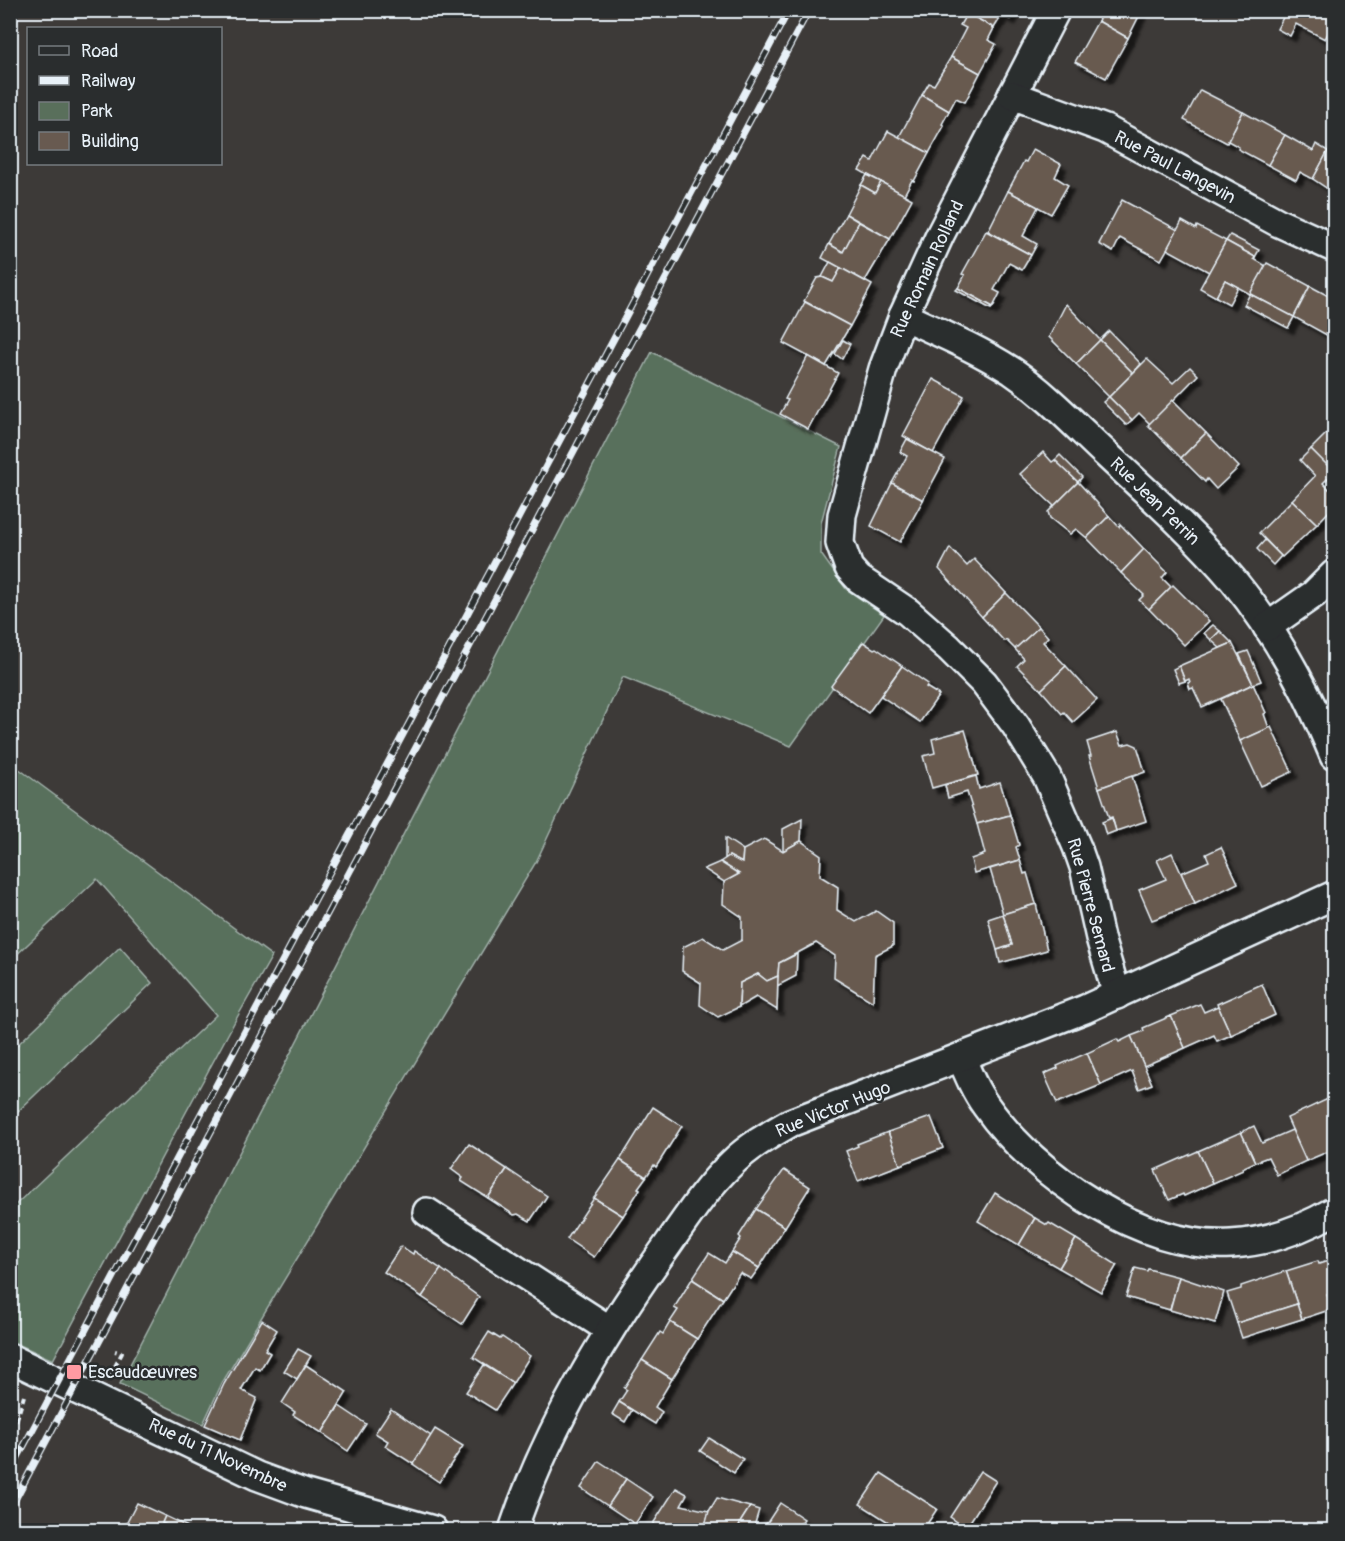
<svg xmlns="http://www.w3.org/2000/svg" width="1345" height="1541" font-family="Pangolin,sans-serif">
	<defs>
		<filter id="shadow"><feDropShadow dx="5.5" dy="5.5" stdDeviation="1.5" flood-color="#0009"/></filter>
	</defs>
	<rect width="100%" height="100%" fill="#3d3a38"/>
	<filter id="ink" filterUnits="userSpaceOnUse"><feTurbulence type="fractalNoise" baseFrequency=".0167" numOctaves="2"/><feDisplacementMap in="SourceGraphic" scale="12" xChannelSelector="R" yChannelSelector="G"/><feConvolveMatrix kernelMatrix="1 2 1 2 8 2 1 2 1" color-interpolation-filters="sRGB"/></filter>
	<g filter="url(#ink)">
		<g fill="#596f5b" stroke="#a0b0aa" stroke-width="1.5">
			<polygon points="652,352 841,447 821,523 821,554 846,589 884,615 791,746 623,677 536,862 222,1383 203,1424 120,1384"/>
			<polygon points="11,763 272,956 235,1021 53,1360 11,1341 11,1209 216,1015 97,879 11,960"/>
			<polygon points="120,947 152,983 11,1118 11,1051"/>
		</g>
		<g fill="#685a50" stroke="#e8f1f8" stroke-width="1.5" filter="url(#shadow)">
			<polygon points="962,10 1015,10 1010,19 1002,15 994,28"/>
			<polygon points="1103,10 1142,10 1128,38 1098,21"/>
			<polygon points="1287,10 1334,10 1334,21 1325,39 1296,24 1290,36 1277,29"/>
			<polygon points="967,13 994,28 988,40 996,44 980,73 951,57 966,28 960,25"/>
			<polygon points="1098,21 1128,38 1106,78 1075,62"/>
			<polygon points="951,57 980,73 965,102 956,98 949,111 922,95 929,83 934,85"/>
			<polygon points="1200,90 1243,112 1227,143 1184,120"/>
			<polygon points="922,95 949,111 942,124 944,126 929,153 899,137"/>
			<polygon points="1243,112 1285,135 1268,165 1238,149 1239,147 1228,141"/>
			<polygon points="888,131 929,153 914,181 912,180 904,195 859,170 867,158 872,161"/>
			<polygon points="1285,135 1313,151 1316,144 1328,151 1313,179 1300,172 1296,180 1268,165"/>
			<polygon points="1033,149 1061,164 1055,177 1068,185 1051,214 1008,191 1024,161 1026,162"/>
			<polygon points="1328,151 1334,155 1334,193 1313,179"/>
			<polygon points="867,175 881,182 875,193 861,185"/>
			<polygon points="881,182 912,199 890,239 846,214 861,185 875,193"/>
			<polygon points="1008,191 1038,207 1023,236 1037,244 1031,255 988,231"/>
			<polygon points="1122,200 1178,230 1161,260 1120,238 1113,252 1099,244"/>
			<polygon points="846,214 859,222 843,252 829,244"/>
			<polygon points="1182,221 1196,229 1197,226 1226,241 1209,272 1167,249"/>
			<polygon points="859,222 890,239 865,281 822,258 829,244 843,252"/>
			<polygon points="986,231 1031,255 1022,270 1009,263 994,290 1000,293 993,307 958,288 965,275 962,274"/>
			<polygon points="1230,235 1259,250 1255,257 1226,241"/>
			<polygon points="1226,241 1255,257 1254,259 1266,266 1250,294 1225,280 1216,297 1200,288"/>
			<polygon points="830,262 841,268 833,282 822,277"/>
			<polygon points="1267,263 1310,286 1294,317 1250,294"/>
			<polygon points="841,268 872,285 850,326 804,301 817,278 822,277 833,282"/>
			<polygon points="1225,280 1238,287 1229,304 1216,297"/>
			<polygon points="1310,286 1334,299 1334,339 1294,317"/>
			<polygon points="958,288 993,307 991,309 956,290"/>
			<polygon points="1250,294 1294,317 1288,328 1244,305"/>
			<polygon points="805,302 850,326 826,366 783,343"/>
			<polygon points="1066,304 1100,340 1076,364 1049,337"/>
			<polygon points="1109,331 1141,364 1133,373 1100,340"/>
			<polygon points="843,340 850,344 842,359 835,354"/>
			<polygon points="1100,340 1133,373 1109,397 1076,364"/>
			<polygon points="808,356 838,373 808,429 780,414 788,400 785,399"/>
			<polygon points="1147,359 1173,383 1190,367 1198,375 1150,424 1139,413 1132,420 1109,397"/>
			<polygon points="933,379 964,396 933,453 903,436"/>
			<polygon points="1109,397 1132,420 1126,425 1103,402"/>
			<polygon points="1173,400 1206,433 1181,458 1148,425"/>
			<polygon points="1334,426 1334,473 1311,449"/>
			<polygon points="1206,433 1239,467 1216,489 1207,479 1205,482 1181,458"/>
			<polygon points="907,439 945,459 923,500 892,483 907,456 900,452"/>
			<polygon points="1311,449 1334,472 1323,483 1334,494 1334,506 1317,524 1292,500 1315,476 1300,460"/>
			<polygon points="1043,452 1052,462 1055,460 1078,482 1054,506 1020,474"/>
			<polygon points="1060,455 1082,477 1078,482 1055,460"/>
			<polygon points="1078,482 1109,516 1087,538 1076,529 1070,534 1050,518 1048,512"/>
			<polygon points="892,483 923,500 900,542 871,526"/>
			<polygon points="1292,500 1317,524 1282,557 1259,533"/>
			<polygon points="1109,516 1119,527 1120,524 1144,549 1121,573 1087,538"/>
			<polygon points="1265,540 1281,556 1273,565 1257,549"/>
			<polygon points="950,548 967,566 974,559 1006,593 982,617 939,569"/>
			<polygon points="1144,549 1167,572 1162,578 1171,587 1149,609 1139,600 1144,595 1121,573"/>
			<polygon points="1173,585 1209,621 1184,645 1149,609"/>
			<polygon points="1006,593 1039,627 1015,649 1006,640 1004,641 982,617"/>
			<polygon points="1213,625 1220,631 1211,640 1204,633"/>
			<polygon points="1039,627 1048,637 1043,642 1066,666 1041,690 1017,666 1024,659 1015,649"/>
			<polygon points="1220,631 1232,643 1220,648 1211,640"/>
			<polygon points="863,642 874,649 876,648 902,666 868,713 831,686"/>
			<polygon points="1232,643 1253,684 1202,707 1193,688 1190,689 1188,683 1190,682 1189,679 1185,681 1179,666"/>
			<polygon points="1248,651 1261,681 1253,684 1239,654"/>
			<polygon points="902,666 928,684 926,687 939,695 920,722 881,696"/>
			<polygon points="1066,666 1097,700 1073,722 1064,712 1062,714 1041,690"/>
			<polygon points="1179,666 1185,681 1179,683 1173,669"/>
			<polygon points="1253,684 1266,713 1264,714 1269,728 1240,741 1221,699"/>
			<polygon points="1271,727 1292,772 1261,786 1240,741"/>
			<polygon points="965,730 978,775 932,788 923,756 935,753 932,739"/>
			<polygon points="1117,732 1122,745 1130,743 1137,746 1145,772 1099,788 1089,756 1091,756 1087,742"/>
			<polygon points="976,776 979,789 1000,782 1010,815 977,824 967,792 948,798 945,785"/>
			<polygon points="1132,776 1146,821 1116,831 1112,817 1109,818 1099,788"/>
			<polygon points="1010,815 1019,845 1016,847 1020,860 974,873 971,859 985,854 977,824"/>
			<polygon points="1112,818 1116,831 1106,835 1102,822"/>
			<polygon points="802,819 801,841 783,851 783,829"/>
			<polygon points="725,838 743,850 742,863 729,856 725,859"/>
			<polygon points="764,839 783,851 801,841 821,855 820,876 838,887 837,910 856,922 876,911 893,923 893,946 875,955 873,1002 834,978 835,956 816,943 779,963 778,976 767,981 758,974 740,983 739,1007 718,1017 700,1005 701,983 682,971 683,947 703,937 723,950 742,940 742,917 723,904 724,882 739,874 720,862 729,856 742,863 743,850"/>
			<polygon points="1221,847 1238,883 1195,904 1181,873 1209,861 1206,854"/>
			<polygon points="1172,853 1195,904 1152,920 1139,890 1166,879 1157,860"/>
			<polygon points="1020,860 1024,874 1027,873 1036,904 1003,914 990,869"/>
			<polygon points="720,862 739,874 724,882 704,869"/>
			<polygon points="1036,904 1047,950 1000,963 997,950 1012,945 1003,914"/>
			<polygon points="1003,914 1012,945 997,950 988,919"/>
			<polygon points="797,954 796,976 777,986 779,963"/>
			<polygon points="758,974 767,981 778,976 777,1010 756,997 739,1007 740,983"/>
			<polygon points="1262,984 1275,1015 1231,1035 1217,1004"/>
			<polygon points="1200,1004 1204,1012 1218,1006 1231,1035 1217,1041 1214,1035 1185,1048 1171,1016"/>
			<polygon points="1171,1016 1185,1048 1144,1066 1131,1036 1144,1031 1143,1028"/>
			<polygon points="1131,1036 1152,1084 1139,1089 1132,1071 1101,1085 1087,1053 1117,1039 1119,1042"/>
			<polygon points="1087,1053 1101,1085 1057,1103 1044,1074 1058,1068 1057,1066"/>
			<polygon points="1330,1098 1334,1109 1334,1149 1306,1161 1287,1118"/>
			<polygon points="653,1107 682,1126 656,1167 654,1165 646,1177 620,1160"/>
			<polygon points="931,1117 943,1148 900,1165 888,1132"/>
			<polygon points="1254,1126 1262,1143 1292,1130 1306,1161 1277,1175 1268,1157 1255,1162 1241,1132"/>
			<polygon points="888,1132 900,1165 858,1181 846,1151 858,1146 857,1144"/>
			<polygon points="1241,1132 1255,1162 1242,1168 1243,1170 1213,1183 1198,1151"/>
			<polygon points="469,1144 507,1169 488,1198 461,1181 463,1178 451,1169"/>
			<polygon points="1198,1151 1213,1183 1184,1196 1183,1194 1169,1200 1155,1170"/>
			<polygon points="620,1160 646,1177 638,1188 640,1189 623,1216 594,1198"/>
			<polygon points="507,1169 547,1196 530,1221 518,1214 514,1215 488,1198"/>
			<polygon points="784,1170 810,1187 785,1227 756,1209"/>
			<polygon points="995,1193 1035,1218 1019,1245 978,1221"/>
			<polygon points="594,1198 623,1216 594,1257 567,1239"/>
			<polygon points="756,1209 785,1227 759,1268 732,1252 741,1238 739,1236"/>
			<polygon points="1035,1218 1047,1225 1049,1223 1076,1239 1059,1268 1019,1245"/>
			<polygon points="1076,1239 1117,1265 1101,1292 1059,1268"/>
			<polygon points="401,1246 413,1254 414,1251 441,1269 422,1297 384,1272"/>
			<polygon points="732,1252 759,1268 751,1279 740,1273 723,1299 692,1279 709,1253 725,1263"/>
			<polygon points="1334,1259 1334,1292 1327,1295 1332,1309 1302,1319 1286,1271 1318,1261 1319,1264"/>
			<polygon points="1135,1268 1147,1271 1148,1269 1179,1277 1170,1310 1126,1297"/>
			<polygon points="441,1269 479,1297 462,1324 422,1297"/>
			<polygon points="1286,1271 1297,1304 1237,1323 1227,1293 1241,1289 1241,1286"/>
			<polygon points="1179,1277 1224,1292 1215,1323 1170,1310"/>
			<polygon points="692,1279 723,1299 697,1339 670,1322 678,1310 674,1308"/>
			<polygon points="1297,1304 1302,1319 1242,1338 1237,1323"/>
			<polygon points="262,1320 277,1330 265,1350 270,1353 260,1370 255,1367 241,1390 257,1398 240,1440 205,1425 224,1384"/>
			<polygon points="670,1322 697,1339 672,1379 642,1360 660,1332 663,1334"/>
			<polygon points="489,1332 500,1339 502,1337 530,1356 513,1383 473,1357"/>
			<polygon points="298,1349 311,1356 297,1379 284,1371"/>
			<polygon points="642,1360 672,1379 655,1407 662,1412 655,1424 619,1402 627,1390 624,1388"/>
			<polygon points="306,1365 347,1392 322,1433 293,1415 295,1412 282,1403"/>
			<polygon points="484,1365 513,1383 495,1410 466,1392"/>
			<polygon points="619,1402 632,1410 625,1422 612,1414"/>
			<polygon points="339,1406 366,1424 348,1451 322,1433"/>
			<polygon points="391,1409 431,1436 413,1464 385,1446 388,1441 375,1433"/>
			<polygon points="435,1429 463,1446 439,1482 413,1464"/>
			<polygon points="709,1438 743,1459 734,1473 700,1451"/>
			<polygon points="599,1461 626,1479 608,1506 581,1488"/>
			<polygon points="980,1471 996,1481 966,1528 950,1517"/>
			<polygon points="881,1473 937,1509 923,1530 901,1530 860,1504"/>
			<polygon points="626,1479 653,1497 635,1524 608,1506"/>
			<polygon points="676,1488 687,1494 681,1505 709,1511 704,1530 649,1530"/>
			<polygon points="717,1498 750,1507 741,1521 738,1530 704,1530 709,1511"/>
			<polygon points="137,1503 165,1516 162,1523 178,1530 123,1530"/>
			<polygon points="780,1503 804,1519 796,1530 763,1529"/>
			<polygon points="750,1507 759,1510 753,1530 738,1530 741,1521"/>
			<polygon points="165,1516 188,1527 187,1530 178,1530 162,1523"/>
		</g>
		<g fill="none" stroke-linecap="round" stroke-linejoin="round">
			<defs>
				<g id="minor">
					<polyline points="1056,10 940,235 903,316 883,369 842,515 840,543 849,568 859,579 908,612 949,648 984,683 1016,726 1047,777 1077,847 1084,867 1100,938 1117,995"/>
					<polyline points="1012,95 1105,129 1279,223 1334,248"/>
					<path d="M903,316c37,17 75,33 109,55 35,24 65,56 95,84 43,40 88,80 126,125 43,52 76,114 101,176"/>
					<polyline points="1267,627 1314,594 1334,574"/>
					<path d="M961,1057c7,17 14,34 25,49 49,70 157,144 245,138 37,-2 72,-15 103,-33"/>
					<polyline points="427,1212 610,1330"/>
					<polyline points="10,1358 257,1476 306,1494 433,1530"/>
					<path d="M513,1530c33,-100 94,-201 156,-287 19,-27 37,-55 62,-79 17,-17 38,-29 59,-41l295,-114 249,-114"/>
				</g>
			</defs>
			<use href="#minor" stroke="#e8f1f8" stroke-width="32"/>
			<g stroke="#e8f1f8" stroke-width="4" stroke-dasharray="6 4.5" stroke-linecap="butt">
				<polyline points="110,1376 122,1353 115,1351"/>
				<polyline points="10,1441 24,1396"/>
			</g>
			<use href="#minor" stroke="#2a2d2e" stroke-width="27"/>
			<defs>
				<g id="rail">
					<polyline points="10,1472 789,10"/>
					<polyline points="10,1509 809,10"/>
				</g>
			</defs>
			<use href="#rail" stroke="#e8f1f8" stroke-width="7"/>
			<use href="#rail" stroke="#2a2d2e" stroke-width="4.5" stroke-dasharray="14" stroke-linecap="butt"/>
		</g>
	</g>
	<rect fill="#ff9aa2" stroke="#2a2d2e" stroke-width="2" x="66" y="1364" width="16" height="16" rx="3"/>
	<g text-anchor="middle" stroke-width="5" stroke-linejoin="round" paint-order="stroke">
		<g font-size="18" fill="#e8f1f8" stroke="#2a2d2e">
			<text transform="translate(1175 167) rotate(28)" y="6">Rue Paul Langevin</text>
			<text transform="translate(927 269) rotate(-65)" y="6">Rue Romain Rolland</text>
			<text transform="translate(1155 501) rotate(44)" y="6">Rue Jean Perrin</text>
			<text transform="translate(1091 905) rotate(75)" y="6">Rue Pierre Semard</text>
			<text transform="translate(833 1109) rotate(-22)" y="6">Rue Victor Hugo</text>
			<text transform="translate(218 1455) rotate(25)" y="6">Rue du 11 Novembre</text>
		</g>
		<g font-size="18" fill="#e8f1f8" stroke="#2a2d2e" text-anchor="start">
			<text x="88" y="1378">Escaudœuvres</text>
		</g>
	</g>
	<rect width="1345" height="1541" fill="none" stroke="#2a2d2e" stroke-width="36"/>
	<rect x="18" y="18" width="1309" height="1505" fill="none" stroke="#e8f1f8" stroke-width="2" filter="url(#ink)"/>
	<rect x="27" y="27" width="195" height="138" fill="#2a2d2e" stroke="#767b7f" stroke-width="1.5"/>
	<rect x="39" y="46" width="30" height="9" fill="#2a2d2e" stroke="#767b7f" stroke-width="1.5"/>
	<text x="81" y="57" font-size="18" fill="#e8f1f8">Road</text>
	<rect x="39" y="76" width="30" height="9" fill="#e8f1f8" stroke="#767b7f" stroke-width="1.5"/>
	<text x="81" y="87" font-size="18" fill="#e8f1f8">Railway</text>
	<rect x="39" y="102" width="30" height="18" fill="#596f5b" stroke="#767b7f" stroke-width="1.5"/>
	<text x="81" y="117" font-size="18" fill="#e8f1f8">Park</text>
	<rect x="39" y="132" width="30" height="18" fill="#685a50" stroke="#767b7f" stroke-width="1.5"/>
	<text x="81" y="147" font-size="18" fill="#e8f1f8">Building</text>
</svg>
